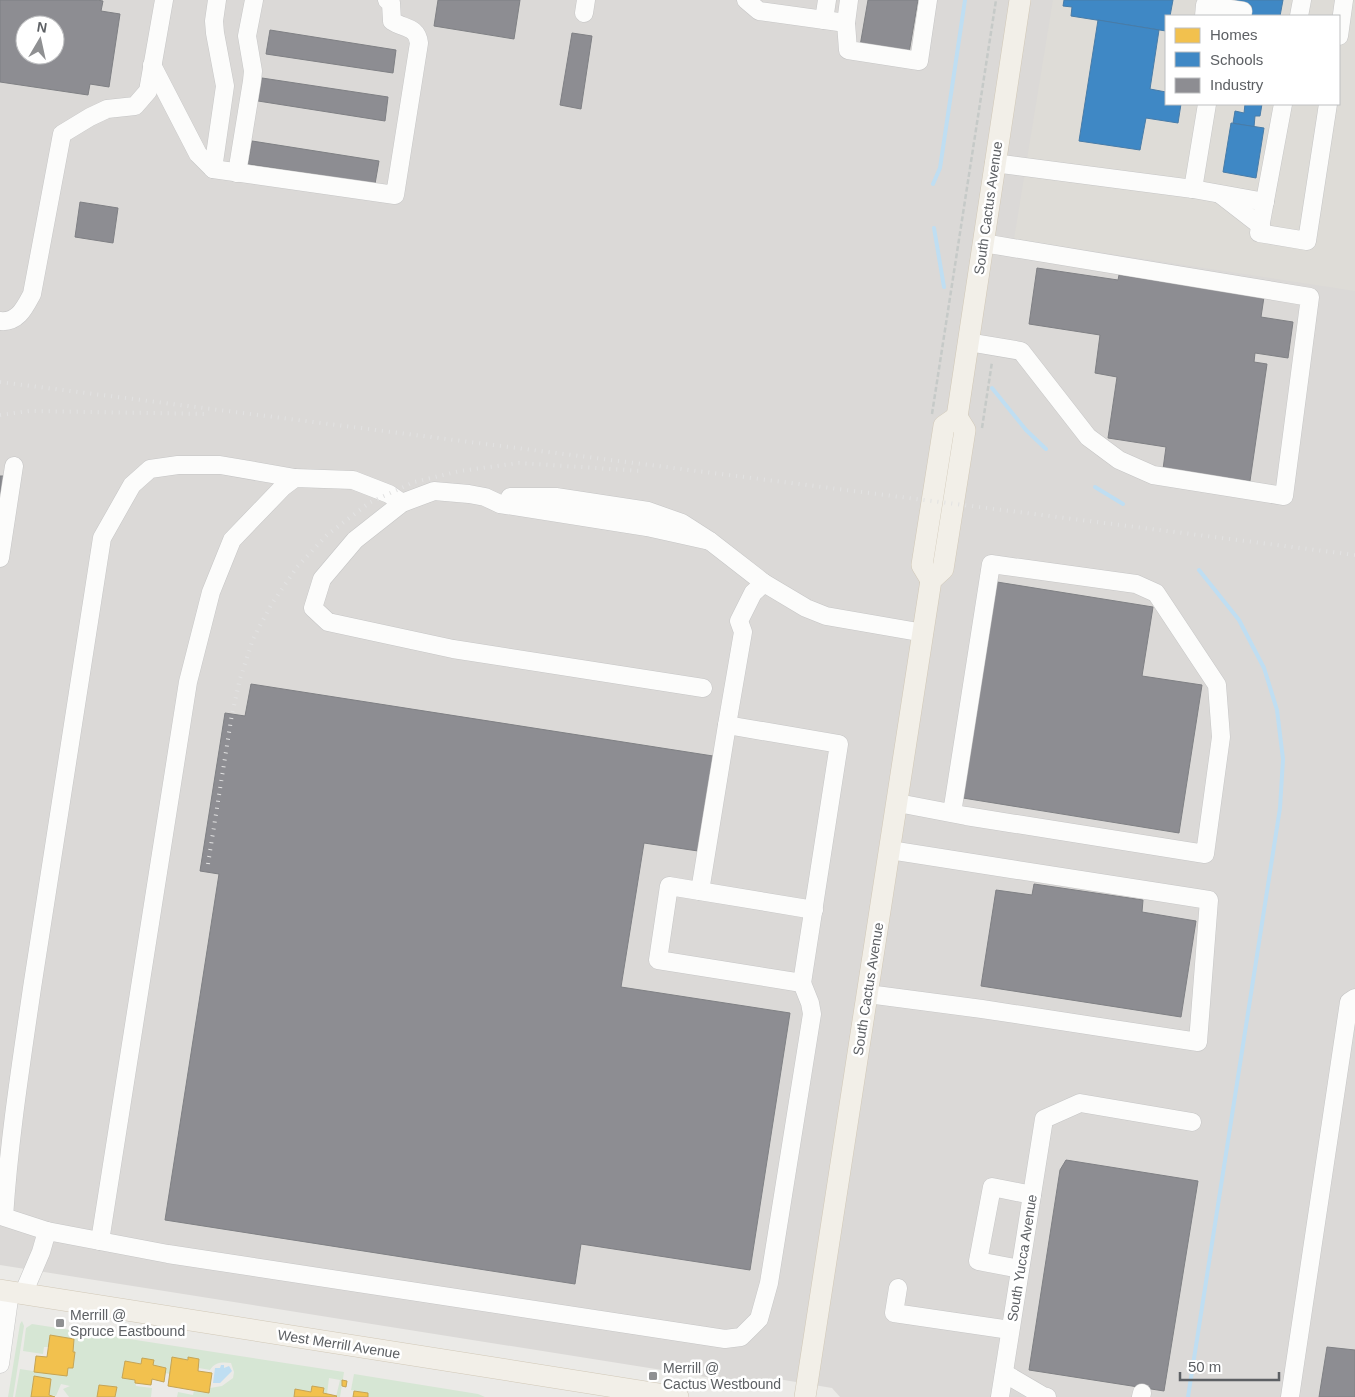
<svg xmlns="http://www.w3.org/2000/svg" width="1355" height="1397" font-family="Helvetica,sans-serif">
	<rect width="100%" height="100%" fill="#ebeae7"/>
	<path fill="#dbd9d7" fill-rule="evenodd" d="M0,0h1355v1397h-515l-8,-9 -54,-9 -9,8 -769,-122zM1166,16h173v88h-173zM25,25h30v30h-30z"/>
	<path fill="#dedcd7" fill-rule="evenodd" d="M1053,0h302v291l-341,-52zM1166,16h173v88h-173z"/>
	<g fill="#d6e6d4">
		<polygon points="22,1321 24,1326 13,1397 8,1397 20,1324"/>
		<path d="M32,1324l312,48 -4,25h-4l4,-17 -11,-2 -2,16 -4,-1 1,-5 -12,-2 -1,6 -15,-3 -2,8h-117l1,-5 15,3 1,-5 15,3 1,-5 12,-2 11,-8 1,-6 -3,-9c-9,-1 -16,-1 -21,7l-11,-2 -1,-9 -9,-2 -1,3 -15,-3 -3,17 -5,-1 1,-5 -13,-3v-5l-11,-1 -1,5 -16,-3 -3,16 13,3 1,6 16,2 -1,9h-36l1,-10 -17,-2 -2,12h-28l-6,-8 7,-3 -9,-2 -5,12 -7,-1 2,-16 -17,-3 -3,21h-16l5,-28 19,3 34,-4 2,-16h-2l1,-13 -24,-4 -2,12h-4l-1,7 -20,-3 3,-23z"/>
		<polygon points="354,1374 478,1394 485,1397 368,1397 368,1393 351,1390"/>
	</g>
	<polygon fill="#bfdef2" points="221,1365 224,1365 224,1368 229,1366 232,1371 220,1383 213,1383 215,1368 220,1368"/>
	<g fill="#f2c14e" stroke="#c5a455">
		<polygon points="50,1335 74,1339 73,1352 75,1352 73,1368 68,1368 67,1376 34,1372 36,1356 47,1357"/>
		<polygon points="172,1357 188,1360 188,1357 199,1359 198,1371 212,1373 209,1393 168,1386"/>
		<polygon points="142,1358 154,1360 153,1365 166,1368 164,1382 152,1379 151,1385 135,1383 135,1380 122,1378 125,1361 141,1364"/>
		<polygon points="34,1376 51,1379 49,1395 55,1397 31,1397"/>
		<polygon points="342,1380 347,1381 346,1387 342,1386"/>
		<polygon points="99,1385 117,1387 115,1397 97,1397"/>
		<polygon points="312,1386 324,1388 323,1393 337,1396 336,1397 294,1397 295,1389 311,1392"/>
		<polygon points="354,1391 368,1393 368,1397 353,1397"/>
	</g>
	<g fill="#3f88c5" stroke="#487ca8">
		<polygon points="1064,0 1173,0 1170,16 1166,16 1166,31 1071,16 1072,7 1063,6"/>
		<polygon points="1232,0 1283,0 1280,16 1250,16 1252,6 1232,3"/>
		<polygon points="1098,20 1159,30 1150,89 1166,92 1166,104 1181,104 1178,123 1146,118 1140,150 1079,141"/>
		<polygon points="1245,104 1262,104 1260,116 1255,116 1254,127 1233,123 1235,111 1244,113"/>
		<polygon points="1231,123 1264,128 1256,178 1223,172"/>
	</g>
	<g fill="#8d8d92" stroke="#7f8084" fill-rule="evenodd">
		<path d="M0,0h97l6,1 -2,10 19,3 -11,73 -19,-3 -2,11 -88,-13zM25,25h30v30h-30z"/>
		<polygon points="438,0 520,0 514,39 434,26"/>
		<polygon points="868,0 918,0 909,53 860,46"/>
		<polygon points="270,30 396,50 393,73 266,54"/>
		<polygon points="572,33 592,36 581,109 560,105"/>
		<polygon points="262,78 388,97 385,121 258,101"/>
		<polygon points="252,141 379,161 375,184 248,164"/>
		<polygon points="80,202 118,208 113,243 75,237"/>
		<polygon points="1037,268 1118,280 1119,275 1264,297 1261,317 1293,322 1288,358 1255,353 1254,362 1267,364 1250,481 1163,469 1166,447 1108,438 1117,377 1095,373 1100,335 1029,324"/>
		<polygon points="0,476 5,476 0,506"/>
		<polygon points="997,582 1153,607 1142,676 1202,685 1179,833 963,798"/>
		<polygon points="251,684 713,756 698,851 644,843 621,987 790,1013 750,1270 581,1244 575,1284 165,1220 219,874 200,871 225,713 245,716"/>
		<polygon points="1034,884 1143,900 1142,912 1196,921 1181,1017 981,986 996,890 1032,895"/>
		<polygon points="1066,1160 1198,1181 1164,1391 1029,1370 1060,1170"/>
		<polygon points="1327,1347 1355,1350 1355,1397 1319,1397"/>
	</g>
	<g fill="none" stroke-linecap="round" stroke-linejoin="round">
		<g stroke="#bfdef2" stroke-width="4">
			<polyline points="933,184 940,168 965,0"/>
			<polyline points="934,228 944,287"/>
			<polyline points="992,388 1026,430 1046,449"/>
			<polyline points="1095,487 1123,504"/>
			<polyline points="1188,1397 1280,808 1283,759 1277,710 1264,668 1239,620 1199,570"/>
		</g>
		<defs>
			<g id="minor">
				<polyline points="746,0 759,11 846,23 848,50 919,61 928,0"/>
				<polyline points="584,13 586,0"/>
				<polyline points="1204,16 1205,5 1243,11 1242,16"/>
				<polyline points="1299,16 1302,0"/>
				<polyline points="824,20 827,0"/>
				<polyline points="846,23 849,0"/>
				<polyline points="1339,36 1344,0"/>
				<path d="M152,65l46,89 15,15 182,26 24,-152c-2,-17 -15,-14 -27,-22l-1,-18 -4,-3"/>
				<polyline points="1283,104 1259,233 1307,241 1328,104"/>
				<polyline points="994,163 1193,189 1265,202"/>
				<polyline points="213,169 225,86 215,33 214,21 217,0"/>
				<polyline points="237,173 252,81 253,71 247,36 254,0"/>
				<polyline points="1193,189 1207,104"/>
				<polyline points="1221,195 1261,226"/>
				<path d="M0,321c18,2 25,-14 32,-27l30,-160 28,-17 17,-8 28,-3 13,-15 16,-91"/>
				<polyline points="968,342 1021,351 1088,437 1119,460 1153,475 1284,496 1310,297 983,243"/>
				<polyline points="510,497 556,497 648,511 682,523 710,541 764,583 806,608 826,616 924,633"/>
				<polyline points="0,558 14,466"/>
				<polyline points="764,583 753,593 739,621 743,632 727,725 839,744 802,983"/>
				<polyline points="703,688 453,649 328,622 313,608 322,579 355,540 402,503 434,491 469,494 485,497 500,504 647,527 710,541"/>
				<polyline points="898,803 966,816 1205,854 1221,737 1217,685 1156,593 1136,584 991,564 952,813"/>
				<polyline points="700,891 727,725"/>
				<polyline points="868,994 982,1009 1198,1042 1209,900 890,850"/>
				<path d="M47,1231l-43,-14c5,-77 17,-153 28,-229 22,-150 46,-300 70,-450l30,-53 18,-16 28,-4h42l75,13"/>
				<polyline points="100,1241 188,682 211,592 232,540 283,487 295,478 353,480 389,494 402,503"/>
				<polyline points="1020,1269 978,1261 992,1187 1032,1195"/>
				<polyline points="898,1288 894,1313 1010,1330"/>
				<polyline points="23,1294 41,1252 47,1231 168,1254 725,1339 741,1337 759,1319 769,1283 812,1014 810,1003 802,983 658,960 669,886 814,910"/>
				<polyline points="0,1364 10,1292"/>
				<polyline points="1004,1373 1043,1396 1047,1397"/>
				<polyline points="1000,1397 1044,1119 1080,1103 1192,1122"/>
				<polyline points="1141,1397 1142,1393"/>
				<polyline points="1290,1397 1349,1002 1355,998"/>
			</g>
			<g id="major">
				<polyline points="931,580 922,565 944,426 957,417"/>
				<polyline points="0,1290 678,1397"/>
				<polyline points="805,1397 931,580 943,569 965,430 957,417 1020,0"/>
			</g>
		</defs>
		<use href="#minor" stroke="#c6c6c6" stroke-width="19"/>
		<use href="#major" stroke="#d1c8b7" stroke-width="22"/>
		<g stroke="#c6cac8" stroke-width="2.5" stroke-dasharray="5 2.5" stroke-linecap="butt">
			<polyline points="932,414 996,0"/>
			<polyline points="982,428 992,362"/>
		</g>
		<use href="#minor" stroke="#fcfcfb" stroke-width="18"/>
		<use href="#major" stroke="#f2efe8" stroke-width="21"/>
		<g stroke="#e2e2e2" stroke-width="4" stroke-dasharray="1 6" stroke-linecap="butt">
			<polyline points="0,382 1355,555"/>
			<polyline points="0,415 29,411 208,414"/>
			<polyline points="208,864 232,714 240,679 253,639 271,605 297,567 327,535 369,503 414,482 460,471 519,463 642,471"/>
		</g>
	</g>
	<g fill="#8f9092" stroke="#fff" stroke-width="2">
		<rect x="55" y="1318" width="10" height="10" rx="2.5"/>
		<rect x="648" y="1371" width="10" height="10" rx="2.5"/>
	</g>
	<g text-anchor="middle" stroke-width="5" stroke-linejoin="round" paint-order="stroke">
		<g font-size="14" fill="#5d6064" stroke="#fff">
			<text transform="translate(988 208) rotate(-82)" y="5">South Cactus Avenue</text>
			<text transform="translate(868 989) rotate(-81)" y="5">South Cactus Avenue</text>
			<text transform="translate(1022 1258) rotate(-81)" y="5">South Yucca Avenue</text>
			<text transform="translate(339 1344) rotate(9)" y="5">West Merrill Avenue</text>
		</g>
		<g font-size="14" fill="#5d6064" stroke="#fff" text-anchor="start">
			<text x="70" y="1320">Merrill @<tspan x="70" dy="16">Spruce Eastbound</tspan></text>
			<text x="663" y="1373">Merrill @<tspan x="663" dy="16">Cactus Westbound</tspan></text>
		</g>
	</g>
	<rect x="1165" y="15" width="175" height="90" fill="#ffffff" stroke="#bebfc1"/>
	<rect x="1175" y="28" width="25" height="15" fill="#f2c14e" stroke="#bebfc1"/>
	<text x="1210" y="40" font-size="15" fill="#5d6064">Homes</text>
	<rect x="1175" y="52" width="25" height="15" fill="#3f88c5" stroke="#bebfc1"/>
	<text x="1210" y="65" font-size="15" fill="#5d6064">Schools</text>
	<rect x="1175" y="78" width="25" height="15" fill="#8d8d92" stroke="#bebfc1"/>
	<text x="1210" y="90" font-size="15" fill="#5d6064">Industry</text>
	<g transform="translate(40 40) rotate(9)"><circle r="24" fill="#ffffff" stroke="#bebfc1"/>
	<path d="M0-4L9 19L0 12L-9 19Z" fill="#8f9092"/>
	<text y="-8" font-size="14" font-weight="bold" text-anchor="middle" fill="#5d6064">N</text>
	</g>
	<path d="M1180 1372v8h99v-8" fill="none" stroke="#5d6064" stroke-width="2.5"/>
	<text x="1188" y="1372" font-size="15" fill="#5d6064" stroke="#ffffff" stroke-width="4" paint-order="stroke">50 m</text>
</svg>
